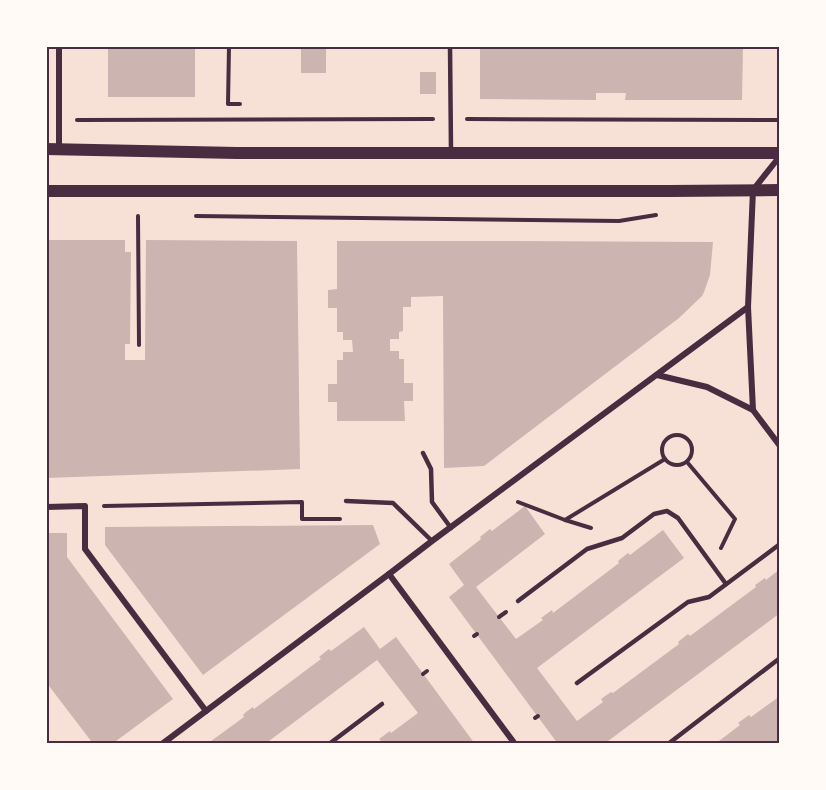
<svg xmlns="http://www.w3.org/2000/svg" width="826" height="790" font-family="Rubik,sans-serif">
	<rect width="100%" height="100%" fill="#f7e1d7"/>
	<g fill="#ccb4b1">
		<rect x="108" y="46" width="87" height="51"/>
		<rect x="301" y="46" width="25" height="27"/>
		<polygon points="480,46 743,46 742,100 625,100 626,93 596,93 596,100 480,99"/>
		<rect x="420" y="72" width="16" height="22"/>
		<polygon points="46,240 125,240 125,252 131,252 130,344 125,344 125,360 145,360 146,240 297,241 300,469 46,478"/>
		<polygon points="337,241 504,241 713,242 710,275 704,292 702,296 679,318 484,466 444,468 443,296 411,297 411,307 403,307 403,331 399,332 399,339 390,339 390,351 399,351 399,359 404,359 404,383 413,383 413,401 404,401 405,421 337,421 337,402 328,402 328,384 337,384 337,360 343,360 343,352 353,352 352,340 343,340 343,332 337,332 337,308 328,308 328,290 337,289"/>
		<polygon points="525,506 545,534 476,587 516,639 543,620 541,618 552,610 553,613 619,563 618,561 628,553 630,555 663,530 684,558 537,668 577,721 603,702 601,699 611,692 613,693 679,644 678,642 688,634 690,636 756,587 755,585 765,578 766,580 780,569 780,613 604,744 558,744 449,597 464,585 449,564 481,539 480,537 490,529 492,531"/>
		<polygon points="373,525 380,544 203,675 105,545 105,527"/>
		<polygon points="46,533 67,533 67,557 173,699 112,744 91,741 46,682"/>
		<polygon points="364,627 380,649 396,637 475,744 440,744 438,741 435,744 378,744 381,741 379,739 390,731 391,733 418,713 377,660 265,744 207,744 244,717 243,715 246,712 253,707 254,709 321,659 319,657 329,649 331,651"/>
		<polygon points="780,696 780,738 773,744 715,744 740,725 738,723 749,715 751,717"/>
	</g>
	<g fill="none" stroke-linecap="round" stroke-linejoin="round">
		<g stroke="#4a2c40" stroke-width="4">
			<polyline points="229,46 228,104 240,104"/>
			<polyline points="467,119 780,120"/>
			<polyline points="77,120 433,119"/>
			<polyline points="138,216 139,345"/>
			<polyline points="196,216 619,221 656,215"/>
			<circle cx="677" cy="450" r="15"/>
			<polyline points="687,462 735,519 721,548"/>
			<polyline points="518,502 565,520 591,528"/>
			<polyline points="104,506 302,502 302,519 340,519"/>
			<polyline points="565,520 665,459"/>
			<polyline points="499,617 506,612"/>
			<polyline points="474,636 477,634"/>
			<polyline points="423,674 427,671"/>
			<polyline points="535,718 538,716"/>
		</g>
		<g stroke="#4a2c40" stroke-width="4.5">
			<polyline points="450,46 451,151"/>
			<polyline points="423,453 431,469 432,502 451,528"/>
			<polyline points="346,501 393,503 432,541"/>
			<polyline points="518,601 587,549 622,538 654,514 667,511 678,518 726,584"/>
			<polyline points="577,683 688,602 709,597 780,544"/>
			<polyline points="329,744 382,704"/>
			<polyline points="668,744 780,658"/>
		</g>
		<g stroke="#4a2c40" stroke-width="6">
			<polyline points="59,149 59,46"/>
			<polyline points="780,156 753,190 748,307 753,410 780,446"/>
			<polyline points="657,375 707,387 753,410"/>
			<polyline points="46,507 85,506 85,549 206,711"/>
			<polyline points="389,574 515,744"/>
			<polyline points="162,744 389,574 432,541 748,307"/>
		</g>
		<g stroke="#4a2c40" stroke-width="12">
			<polyline points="46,149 237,153 780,153"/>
			<polyline points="46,191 669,191 780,190"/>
		</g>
	</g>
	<rect width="826" height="790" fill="none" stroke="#fffaf5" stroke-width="96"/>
	<rect x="48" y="48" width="730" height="694" fill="none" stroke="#4a2c40" stroke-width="2"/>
</svg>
